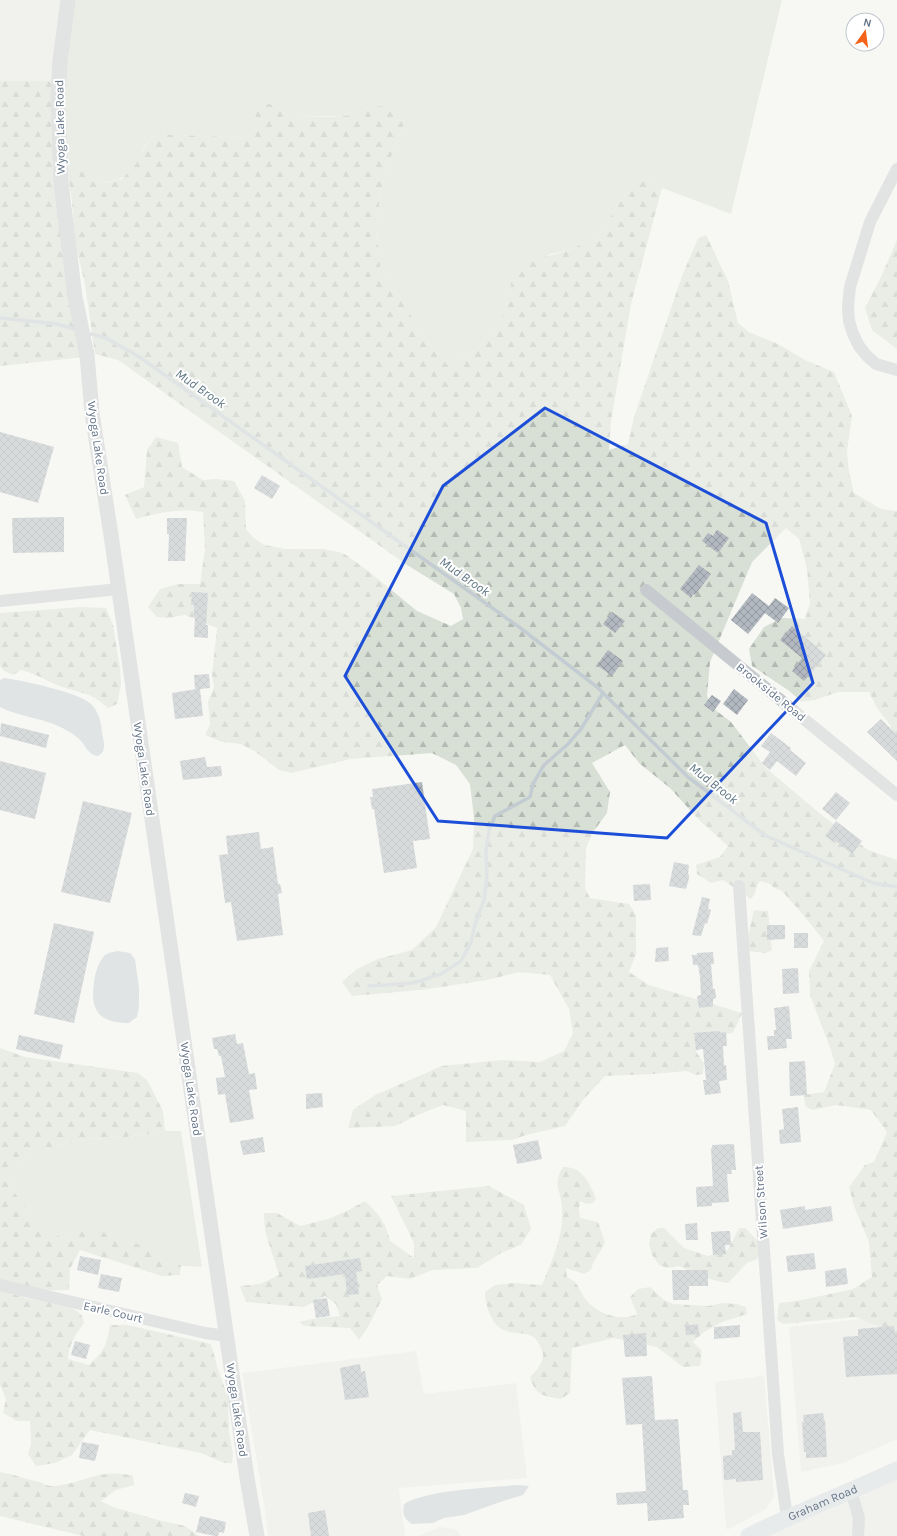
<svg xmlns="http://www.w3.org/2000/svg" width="897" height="1536" font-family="Karla,sans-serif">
	<defs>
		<pattern id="forest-firs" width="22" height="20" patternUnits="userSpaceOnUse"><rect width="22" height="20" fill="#d8e0d5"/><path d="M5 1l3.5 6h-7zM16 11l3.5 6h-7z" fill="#b3bab3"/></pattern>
		<pattern id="building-cross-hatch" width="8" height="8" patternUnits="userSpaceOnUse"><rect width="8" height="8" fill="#b1b8bf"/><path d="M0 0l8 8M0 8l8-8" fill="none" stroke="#949aa1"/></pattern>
	</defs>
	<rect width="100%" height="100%" fill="#f7f8f4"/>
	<g fill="#e8e9e7">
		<polygon points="0,0 68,0 60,61 0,283"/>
		<polygon points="897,1315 897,1439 843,1463 801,1472 789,1327"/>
		<polygon points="416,1351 424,1394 516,1383 527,1478 399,1488 405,1536 268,1536 264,1504 242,1373"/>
		<polygon points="764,1375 774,1496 766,1509 727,1530 725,1517 715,1382 755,1377"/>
		<polygon points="897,1470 897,1536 757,1536"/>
		<polygon points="439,1527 456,1529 461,1536 418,1536"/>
	</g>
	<g fill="#d8e0d5">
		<path d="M68,0h714l-51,214 -69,-26 -15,-11 -17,10 -30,46 -29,17 -21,4 -37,20 -8,38 -28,38 -30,14 -18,-20 -49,-78 -4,-37 5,-39 12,-39 12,-29 -34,-15 -25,9 -54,1 -21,-13 -20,34 -96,-4c-4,5 -8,10 -12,15 -2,5 -4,10 -6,14 -17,28 -44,18 -69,12l-10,-54z"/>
		<polygon points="165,1131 181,1131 202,1267 170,1265 143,1246 84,1230 61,1238 30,1213 8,1184 26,1156 52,1147 85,1139 127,1137"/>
	</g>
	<g fill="url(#forest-firs)">
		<polygon points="0,81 59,81 85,357 0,366"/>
		<path d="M271,104l21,13h35l19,-1 25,-9 27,-2 7,17 -12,29 -12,39 -5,39 4,37 49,78 18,20 30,-14 28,-38 8,-38 19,-14 39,-10 29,-17 30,-46 17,-10 15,11 -31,116 -20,117 -2,29 19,-6 6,-27 48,-141 16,-38 8,-3 22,46 10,42 11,9 29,12 27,16 29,12 18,44 -5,35 2,21 5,21 27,16 16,2v234l-7,-20 -13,-17 -8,-16h-31l-23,8 -13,2 -14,-12 -36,-24 -3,-17 15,-22 18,-9 23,1 5,-16 -3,-34 -8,-30 -13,-11 -34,34 -42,100 -3,34 6,12 18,14 35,46 57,48 45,34 29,10v479l-17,-12 -24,-10 -73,7 -6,-4 2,-17 18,-2 56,-12 19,-12 -3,-35 -15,-36 -5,-19 16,-22 9,-3 13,-30 -16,-22 -35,-5 -23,5 -7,-3 -3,-12 21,-3 11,-28 -4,-14 -21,-55 -1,-24 15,-30 -19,-24 -23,-26 -8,-3 -4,-4 -10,-3c-5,6 -3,12 -9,18l-28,-19 -12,3 -14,-9 -1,-9 24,-8 8,-11 -29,-26 -29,-32 -31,-25 -14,-18 -33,18 18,29 -3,21 -14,19 -7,16 -1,40 5,10 39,6 7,11v39l-7,18 20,13 93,28 -9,20 -26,3 -11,16 8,11 -1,11 -7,1 -10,-4 -33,3 -48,2 -22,24 -18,26 -39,9 -14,5 -46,2v-31l-23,-6 -23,9 -25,12 -47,2 5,-18 22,-15 67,-29 60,-6 38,2 24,-11 9,-18 -4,-24 -19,-34 -31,-3 -32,8 -66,10 -69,6 -10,-14 15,-13 21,-10 34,-9 24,-23 37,-78 1,-31 -4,-34 -14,-19 -24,-12 -81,6 -60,14 -12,-3 -23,-18 -15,-8 -19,-2 -17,-7 5,-11 -2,-22 6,-15 -2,-13 5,-46 -32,-13 -17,3 -11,-1 -9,-10 12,-18 17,-5h23l5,-35 -2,-37c-23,-4 -44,0 -67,7l-11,-24 19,-8 3,-37 9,-13 22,6 4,24 21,13 13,-1 18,2 11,20 1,28 8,9 10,7 21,4h38l20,4 24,17 50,41 34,15 12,-7 -2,-11 -7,-14 -47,-29 -289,-205 -23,-6 -10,-70 -10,-41 -3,-42 -4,-26 13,-4 13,10 16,1 12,-3 14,-15 7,-14 12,-16 96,4 7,-33z"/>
		<polygon points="897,240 897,349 872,330 865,308 881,277"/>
		<path d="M81,607l25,1 7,17 7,43 1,17 -4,19 -9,4c-18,-17 -31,-15 -51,-23 -12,-5 -23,-12 -36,-15l-8,5 -9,-4 -4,-5v-53z"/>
		<polygon points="754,910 768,911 772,950 765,953 748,951 747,940"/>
		<polygon points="0,1048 25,1057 138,1073 147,1080 163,1111 165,1131 127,1137 85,1139 52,1147 26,1156 8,1184 30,1213 61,1238 84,1230 107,1233 143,1246 170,1265 181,1265 180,1275 162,1276 80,1250 70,1269 69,1290 25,1291 0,1285"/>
		<path d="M563,1167c19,-1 27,16 33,32l-3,4 -7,1 -6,-3 -1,9 1,8 18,4 7,21c-5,10 -12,17 -14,27l-7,4 -18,-6 1,9c3,2 6,3 8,5 5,6 7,14 12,19 11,13 35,21 50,13l-7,-17 8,-8 12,-2 14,13 9,4 35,2 15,-3 14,1 9,3 1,7 -25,8 -18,10 -11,10 9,9 -2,15 -17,1 -26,-20 -43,-9 -42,10 -2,45 -9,6c-17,-3 -26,-3 -31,-22 6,-6 16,-16 12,-26 -8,-26 -24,-12 -42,-23 -10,-7 -15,-25 -15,-36l10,-7 18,-2 29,2c10,-25 22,-49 20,-77 -1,-18 -10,-24 1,-41z"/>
		<path d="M489,1186l35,19 7,24 -10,16 -20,8 -24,15 -45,2 -22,9 -23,-3 -10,9 5,14 -14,28 -9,13 -9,-12 -46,-2 -5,-4 13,-3 28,-3 -4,-12 -11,-8 -21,11 -58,-5 -6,-16 20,-2 19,-9 -14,-44 -1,-18h13l23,13 28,-7 19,-8 18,-10c14,13 21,22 25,40l24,17v-15l-23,-47z"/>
		<path d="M658,1228h6l20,20 24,8 20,-6 11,-22h6l15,15 1,9 -4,7 -10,4 -19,20c-18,-2 -33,-10 -49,-17l-11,2 -9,-3 -7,-10 -3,-11 2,-10z"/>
		<path d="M0,1290l26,8 41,8 10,5 5,5 2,7c-8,11 -16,22 -16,36l21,6c15,-14 18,-20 21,-40h16l15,3 70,16 7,25 10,28 1,36 4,20 -1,10h-8l-23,-10 -111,-23 -18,25 -17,8 -19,3 -8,-12 3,-10 -1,-23h-13l-14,-8 3,-14 -6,-14z"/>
		<path d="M0,1472c13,2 26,7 39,10 4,1 8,4 12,4 31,-1 48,-19 82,-10l1,9 -18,5 -15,11 12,6 45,13 27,6 14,10h-116l-83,-20z"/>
	</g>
	<g fill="#c3ccd2">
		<path d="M4,678c17,2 77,15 87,26 8,8 10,18 11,28 1,7 4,15 0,21l-4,3c-9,0 -12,-10 -18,-16 -3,-3 -8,-7 -12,-9 -21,-13 -46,-13 -68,-24v-27z"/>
		<path d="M118,951l12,2 5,6 4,29v18l-2,11 -8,6c-30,0 -39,-12 -35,-41 1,-8 4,-19 10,-26 4,-4 9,-4 14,-5z"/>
		<path d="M519,1485l10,1 -6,9 -23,7 -36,13 -20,3 -11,5 -21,1c-8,-5 -10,-10 -8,-20 21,-14 88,-17 115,-19z"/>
	</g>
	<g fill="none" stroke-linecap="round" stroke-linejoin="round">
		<g stroke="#c3ccd2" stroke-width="3.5">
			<polyline points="0,318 57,324 78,330"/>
			<polyline points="87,333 106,338 141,358 519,627 597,687 688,777 766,836 873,883 897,887"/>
			<polyline points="369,986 413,983 441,974 461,961 471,942 475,924 484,900 487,876 486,850 489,830 495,816 530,797 533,784 544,765 567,745 581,729 603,693"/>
		</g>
	</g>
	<g fill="url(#building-cross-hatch)">
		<polygon points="0,432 54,447 38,503 0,492"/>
		<polygon points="262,475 280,486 272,499 254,488"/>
		<polygon points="64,517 64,552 13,553 12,518"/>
		<polygon points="167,518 187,518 185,561 168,561 169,534 167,534"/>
		<polygon points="717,530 729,538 718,553 702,541 708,533 713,536"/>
		<polygon points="699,565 711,574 695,595 693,594 691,598 680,589"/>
		<polygon points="192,592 208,593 206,625 208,625 208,638 194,637 195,617 194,617 194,605 191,605"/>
		<polygon points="752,593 769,606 775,598 789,608 778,623 765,613 748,634 731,620"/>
		<polygon points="612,612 625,621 615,633 603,624"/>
		<polygon points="792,626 826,655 804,681 792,671 802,658 780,640"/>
		<polygon points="608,650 623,661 612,676 597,665"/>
		<polygon points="209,674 210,688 200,689 203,716 175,719 172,693 197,689 195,689 194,675"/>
		<polygon points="734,689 748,700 737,715 723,704"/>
		<polygon points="712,695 721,701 713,712 704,705"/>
		<polygon points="881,719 897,735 897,761 867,732"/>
		<polygon points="1,723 49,735 46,748 0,736"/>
		<polygon points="771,733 791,748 790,750 806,763 796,776 777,761 770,770 762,763 770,752 761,746"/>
		<polygon points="205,757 207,767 221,766 222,776 183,780 180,761"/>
		<polygon points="0,761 46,773 35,819 0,810"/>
		<polygon points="422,782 430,839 413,841 417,868 384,873 374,809 372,809 370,797 373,797 372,789"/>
		<polygon points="836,792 850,803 836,820 822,809"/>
		<polygon points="83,801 132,813 110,903 61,892"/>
		<polygon points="836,821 862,841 852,854 836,841 835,843 825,836"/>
		<polygon points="259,832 261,849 273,847 278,884 280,884 282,893 278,894 283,935 237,941 231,902 225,903 219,855 228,854 226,836"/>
		<polygon points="674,862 689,865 688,874 689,875 689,878 686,889 669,886"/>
		<polygon points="650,884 651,900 634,901 633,885"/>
		<polygon points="702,897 710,899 708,909 711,910 707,924 705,923 701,936 692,935"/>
		<polygon points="54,923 94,932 74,1023 34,1014"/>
		<polygon points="767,925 785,925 785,939 767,940"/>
		<rect x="794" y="933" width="14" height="15"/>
		<polygon points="668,947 669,961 655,962 656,948"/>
		<polygon points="713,952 714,964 711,964 713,989 715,989 716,998 713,999 713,1006 699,1008 697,996 701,995 700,977 698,965 693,965 692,955 697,955 697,953"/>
		<polygon points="798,968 799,993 783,994 782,969"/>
		<polygon points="789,1006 792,1039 786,1039 787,1048 768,1050 767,1036 774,1036 774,1030 776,1030 774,1008"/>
		<polygon points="719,1031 720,1033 726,1032 727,1046 723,1046 724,1065 726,1065 727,1080 719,1081 721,1093 705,1095 703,1080 706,1080 703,1049 696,1050 694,1033"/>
		<polygon points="235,1034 237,1044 243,1043 249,1074 255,1073 257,1089 249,1090 254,1119 230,1123 225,1094 218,1095 216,1078 225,1077 221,1056 219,1056 217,1049 214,1049 212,1038"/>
		<polygon points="19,1035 63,1045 60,1059 16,1049"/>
		<polygon points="805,1061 807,1095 790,1096 789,1062"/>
		<polygon points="322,1093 323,1107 306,1109 306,1094"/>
		<polygon points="798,1107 801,1142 780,1144 779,1130 784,1129 782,1109"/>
		<polygon points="263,1137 265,1152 243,1155 240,1141"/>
		<polygon points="538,1140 542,1159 517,1164 513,1145"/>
		<polygon points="734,1144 736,1170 731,1170 732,1174 727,1174 729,1202 712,1203 712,1206 697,1207 696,1187 713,1186 711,1148 712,1148 712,1145"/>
		<polygon points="805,1206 805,1210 831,1206 833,1221 783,1229 780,1210"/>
		<polygon points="697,1223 698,1240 686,1240 685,1224"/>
		<polygon points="725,1231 730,1231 731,1245 725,1245 726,1254 713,1255 711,1232"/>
		<polygon points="814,1253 816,1269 788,1272 786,1256"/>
		<polygon points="80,1256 101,1260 98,1275 77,1270"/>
		<polygon points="360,1258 362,1271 356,1272 359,1294 347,1295 345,1274 307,1279 305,1266"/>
		<polygon points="846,1268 848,1284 826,1287 825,1271"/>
		<polygon points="672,1270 708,1270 708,1286 689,1286 689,1300 673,1300"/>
		<polygon points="101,1274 122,1278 119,1292 98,1288"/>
		<polygon points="327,1298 330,1316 316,1318 313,1300"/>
		<polygon points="698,1324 699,1334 686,1335 685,1326"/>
		<polygon points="740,1325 740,1337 714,1339 714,1327"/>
		<polygon points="894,1326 895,1333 897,1333 897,1374 846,1377 843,1337 858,1336 858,1329"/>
		<polygon points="646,1333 647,1356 625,1357 623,1335"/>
		<polygon points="75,1341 90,1345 86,1359 71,1355"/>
		<polygon points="360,1364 361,1372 365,1371 369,1397 345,1400 340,1368"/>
		<polygon points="652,1376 655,1420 678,1419 683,1490 688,1490 689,1505 683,1505 684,1518 648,1521 647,1503 617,1505 616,1493 646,1491 642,1424 626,1425 622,1378"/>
		<polygon points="741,1412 743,1432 760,1432 763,1480 736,1482 736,1479 724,1480 723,1456 732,1455 732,1450 735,1450 733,1413"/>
		<polygon points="823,1413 824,1420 825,1420 827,1457 806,1458 806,1452 804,1452 802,1422 804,1422 803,1415"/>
		<polygon points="82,1442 99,1445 95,1461 79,1458"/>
		<polygon points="185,1493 199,1496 196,1507 182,1503"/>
		<polygon points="325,1510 329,1536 311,1536 308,1513"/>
		<polygon points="200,1516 226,1522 224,1533 219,1532 218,1536 215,1536 196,1532"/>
	</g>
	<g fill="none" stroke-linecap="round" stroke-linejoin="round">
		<g stroke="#c7cace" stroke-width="12">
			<polyline points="897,169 870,222 850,287 848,306 849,321 853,334 859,346 867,356 876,364 897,370"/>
			<polyline points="646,590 897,795"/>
			<polyline points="0,601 119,589"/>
			<polyline points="739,886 778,1454 787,1517"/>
			<polyline points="0,1285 205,1333 227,1336"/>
			<polyline points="851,1491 859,1518 858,1536"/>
		</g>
		<polyline stroke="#c7cace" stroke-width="15" points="68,0 60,61 58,98 61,183 75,297 87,355 92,413 111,535 247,1478 257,1536"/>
		<path stroke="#d6dbe0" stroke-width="17" id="s1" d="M749,1536c48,-24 99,-43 148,-66"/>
	</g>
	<path d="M0 0H897V1536H0ZM545,408l221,115 47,160 -146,155 -229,-17 -93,-145 98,-190z" fill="#f7f8f4" fill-opacity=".55" fill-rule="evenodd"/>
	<path fill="none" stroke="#1d4ed8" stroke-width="3" stroke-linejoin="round" d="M545,408l221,115 47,160 -146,155 -229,-17 -93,-145 98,-190z"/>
	<g text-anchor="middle" stroke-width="4" stroke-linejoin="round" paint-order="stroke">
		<g font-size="12" fill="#647488" stroke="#fff">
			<text transform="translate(60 127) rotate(-91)" y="4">Wyoga Lake Road</text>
			<text transform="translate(98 448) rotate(82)" y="4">Wyoga Lake Road</text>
			<text transform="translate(771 692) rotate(39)" y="4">Brookside Road</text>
			<text transform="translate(144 769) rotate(82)" y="4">Wyoga Lake Road</text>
			<text transform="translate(191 1089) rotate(82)" y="4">Wyoga Lake Road</text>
			<text transform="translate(761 1202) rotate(-94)" y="4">Wilson Street</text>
			<text transform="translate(113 1312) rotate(13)" y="4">Earle Court</text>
			<text transform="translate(237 1410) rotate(82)" y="4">Wyoga Lake Road</text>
			<text dy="4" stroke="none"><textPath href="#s1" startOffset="81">Graham Road</textPath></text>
		</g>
		<g font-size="13" font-style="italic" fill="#5f7784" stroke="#fff">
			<text transform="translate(201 388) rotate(35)" y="5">Mud Brook</text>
			<text transform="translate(465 576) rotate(35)" y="5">Mud Brook</text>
			<text transform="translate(714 783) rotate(38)" y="5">Mud Brook</text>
		</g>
	</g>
	<g transform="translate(865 32) rotate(14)"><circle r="19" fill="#ffffff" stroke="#c1c7cf"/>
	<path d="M0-3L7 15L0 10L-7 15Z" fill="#f36319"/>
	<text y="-6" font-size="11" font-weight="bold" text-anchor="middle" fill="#647488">N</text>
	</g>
</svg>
